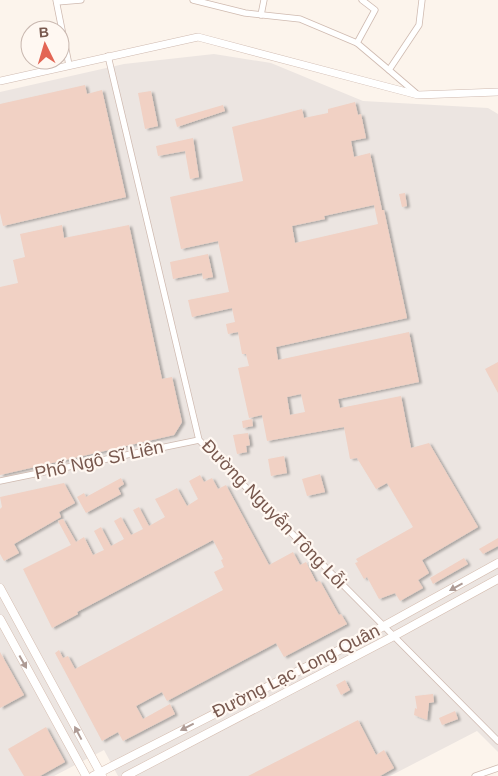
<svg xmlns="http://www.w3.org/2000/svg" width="498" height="776" font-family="Arial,sans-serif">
	<defs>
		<filter id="shadow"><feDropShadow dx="3" dy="1.5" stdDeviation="1" flood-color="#0004"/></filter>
	</defs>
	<rect width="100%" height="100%" fill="#fcf4ec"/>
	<polygon fill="#ece5e1" points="214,54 271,63 363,101 488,108 498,114 498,752 477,731 390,776 118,776 104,750 54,776 0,776 0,92 124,64"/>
	<g fill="#f1d1c4" fill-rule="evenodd" filter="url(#shadow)">
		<polygon points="85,85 87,94 102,90 126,197 3,226 0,213 0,104"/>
		<polygon points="151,91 158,126 145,129 138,93"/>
		<path d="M355,102l3,13 3,-1 5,24 -15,3 3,16 16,-4 12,57h2l23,108 -131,29 2,13 131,-28 10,50 -81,17 2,9 61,-12 10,52 18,-5 49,84 -56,33 7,13 -11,7 5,8 -23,13 -5,-8 -16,6 -12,-22 -3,2 -9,-16 3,-1 -2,-3 57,-32 -26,-44 -11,6 -19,-31 -7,1 -6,-32 -77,14 -5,-26 -13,3 -11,-50 11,-2 -3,-12h-4l-4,-22 -10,2 -2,-10 9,-2 -3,-14 -40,9 -4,-17 41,-8 -11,-51 -37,8 -11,-52 73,-16 -11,-54 70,-18 2,9 24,-5v-4zM374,205l4,19 -83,19 -3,-17 33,-7 -1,-3zM301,394l4,18 -15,3 -3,-18z"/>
		<polygon points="223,105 225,111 177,127 175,119"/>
		<polygon points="193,138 199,177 190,179 185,151 158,156 156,146"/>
		<polygon points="405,193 407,206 402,207 399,194"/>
		<polygon points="62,225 64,238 129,225 162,379 172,377 182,422 174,435 0,475 0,287 18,283 13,260 25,257 20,234"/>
		<polygon points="208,254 213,277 203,279 202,273 173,279 170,262"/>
		<polygon points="498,362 498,393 485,369"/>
		<polygon points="252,419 253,426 243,428 242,421"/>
		<polygon points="248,433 250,445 246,446 247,452 237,454 233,435"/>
		<polygon points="284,456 287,473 271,476 268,459"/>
		<polygon points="320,474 325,492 307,496 302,479"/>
		<polygon points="200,475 204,482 212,478 218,489 226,485 269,565 293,552 300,565 306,562 316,582 320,581 339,615 341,614 347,624 284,657 276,643 167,701 162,692 136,706 143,719 170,704 175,714 123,741 118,732 102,741 55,653 59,650 63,658 68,656 75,669 223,590 214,572 224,567 221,560 223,559 213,540 77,612 78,614 52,628 23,569 71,545 58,521 63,519 76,542 84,537 93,555 104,550 94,531 101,527 111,546 124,539 114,521 121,517 131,535 143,529 133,510 139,507 149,526 165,517 155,499 164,495 177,488 187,506 198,499 189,481"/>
		<polygon points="121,478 124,484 118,488 121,494 86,513 77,497 84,493 86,497"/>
		<polygon points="64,483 75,503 59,512 61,517 14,544 19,553 4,561 0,554 0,509 2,507 0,497"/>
		<polygon points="498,538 498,546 483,554 479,549"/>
		<polygon points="464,558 468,564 433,584 430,578"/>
		<polygon points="0,652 24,695 0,708"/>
		<polygon points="345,680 350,690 341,695 336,685"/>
		<polygon points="433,694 434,702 429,703 427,720 414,715 415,708 417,709 415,696"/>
		<polygon points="455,711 458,719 442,725 439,718"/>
		<polygon points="358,720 376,755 384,750 394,768 380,776 248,776"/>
		<polygon points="46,727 65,762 40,776 24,776 8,749"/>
	</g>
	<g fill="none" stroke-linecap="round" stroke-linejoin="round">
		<defs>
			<g id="minor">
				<polyline points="56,0 69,65"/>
				<polyline points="193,0 245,13 300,19 357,43"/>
				<polyline points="362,0 375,10 357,43 389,70"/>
				<polyline points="57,2 81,0"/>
				<polyline points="261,15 264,0"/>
				<polyline points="108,56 199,440 498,741"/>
				<polyline points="417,94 389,70 419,25 422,0"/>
				<polyline points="0,481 199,440"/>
				<polyline points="475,776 498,768"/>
			</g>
			<polyline id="tertiary" points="0,81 198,37 418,95 498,92"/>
			<g id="secondary">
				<polyline points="0,588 102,776"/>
				<polyline points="0,619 86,776"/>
				<polyline points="93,776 355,642 498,563"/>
				<polyline points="126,776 394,636 498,579"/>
			</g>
		</defs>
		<use href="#minor" stroke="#cfbab0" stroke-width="7"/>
		<use href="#tertiary" stroke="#cfbab0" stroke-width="8"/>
		<use href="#secondary" stroke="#d5bdb0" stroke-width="9"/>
		<use href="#minor" stroke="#fff" stroke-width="5.5"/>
		<use href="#tertiary" stroke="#fff" stroke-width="7"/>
		<use href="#secondary" stroke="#fff" stroke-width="8"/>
	</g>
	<defs><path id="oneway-solid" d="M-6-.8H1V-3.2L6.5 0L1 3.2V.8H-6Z" transform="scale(1.25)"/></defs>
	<g fill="#ae9b95">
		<use href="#oneway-solid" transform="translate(456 587) rotate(151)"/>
		<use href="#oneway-solid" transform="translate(23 662) rotate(61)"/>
		<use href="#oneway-solid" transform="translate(187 727) rotate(153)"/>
		<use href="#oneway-solid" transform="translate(78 733) rotate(-118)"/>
	</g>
	<g text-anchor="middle" stroke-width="4.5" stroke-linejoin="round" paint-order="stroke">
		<g font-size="18" fill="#78584e" stroke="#fff8f2">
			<text transform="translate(99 460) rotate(-12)" y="6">Phố Ngô Sĩ Liên</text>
			<text transform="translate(274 514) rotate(46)" y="6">Đường Nguyễn Tông Lỗi</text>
			<text transform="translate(296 671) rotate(-27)" y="6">Đường Lạc Long Quân</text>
		</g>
	</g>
	<g transform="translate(45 45) rotate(355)"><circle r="24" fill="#fff8f2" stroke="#c9b8b0"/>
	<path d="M0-4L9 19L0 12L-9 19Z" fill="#e36554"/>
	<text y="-8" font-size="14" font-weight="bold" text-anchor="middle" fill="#78584e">B</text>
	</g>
</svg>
